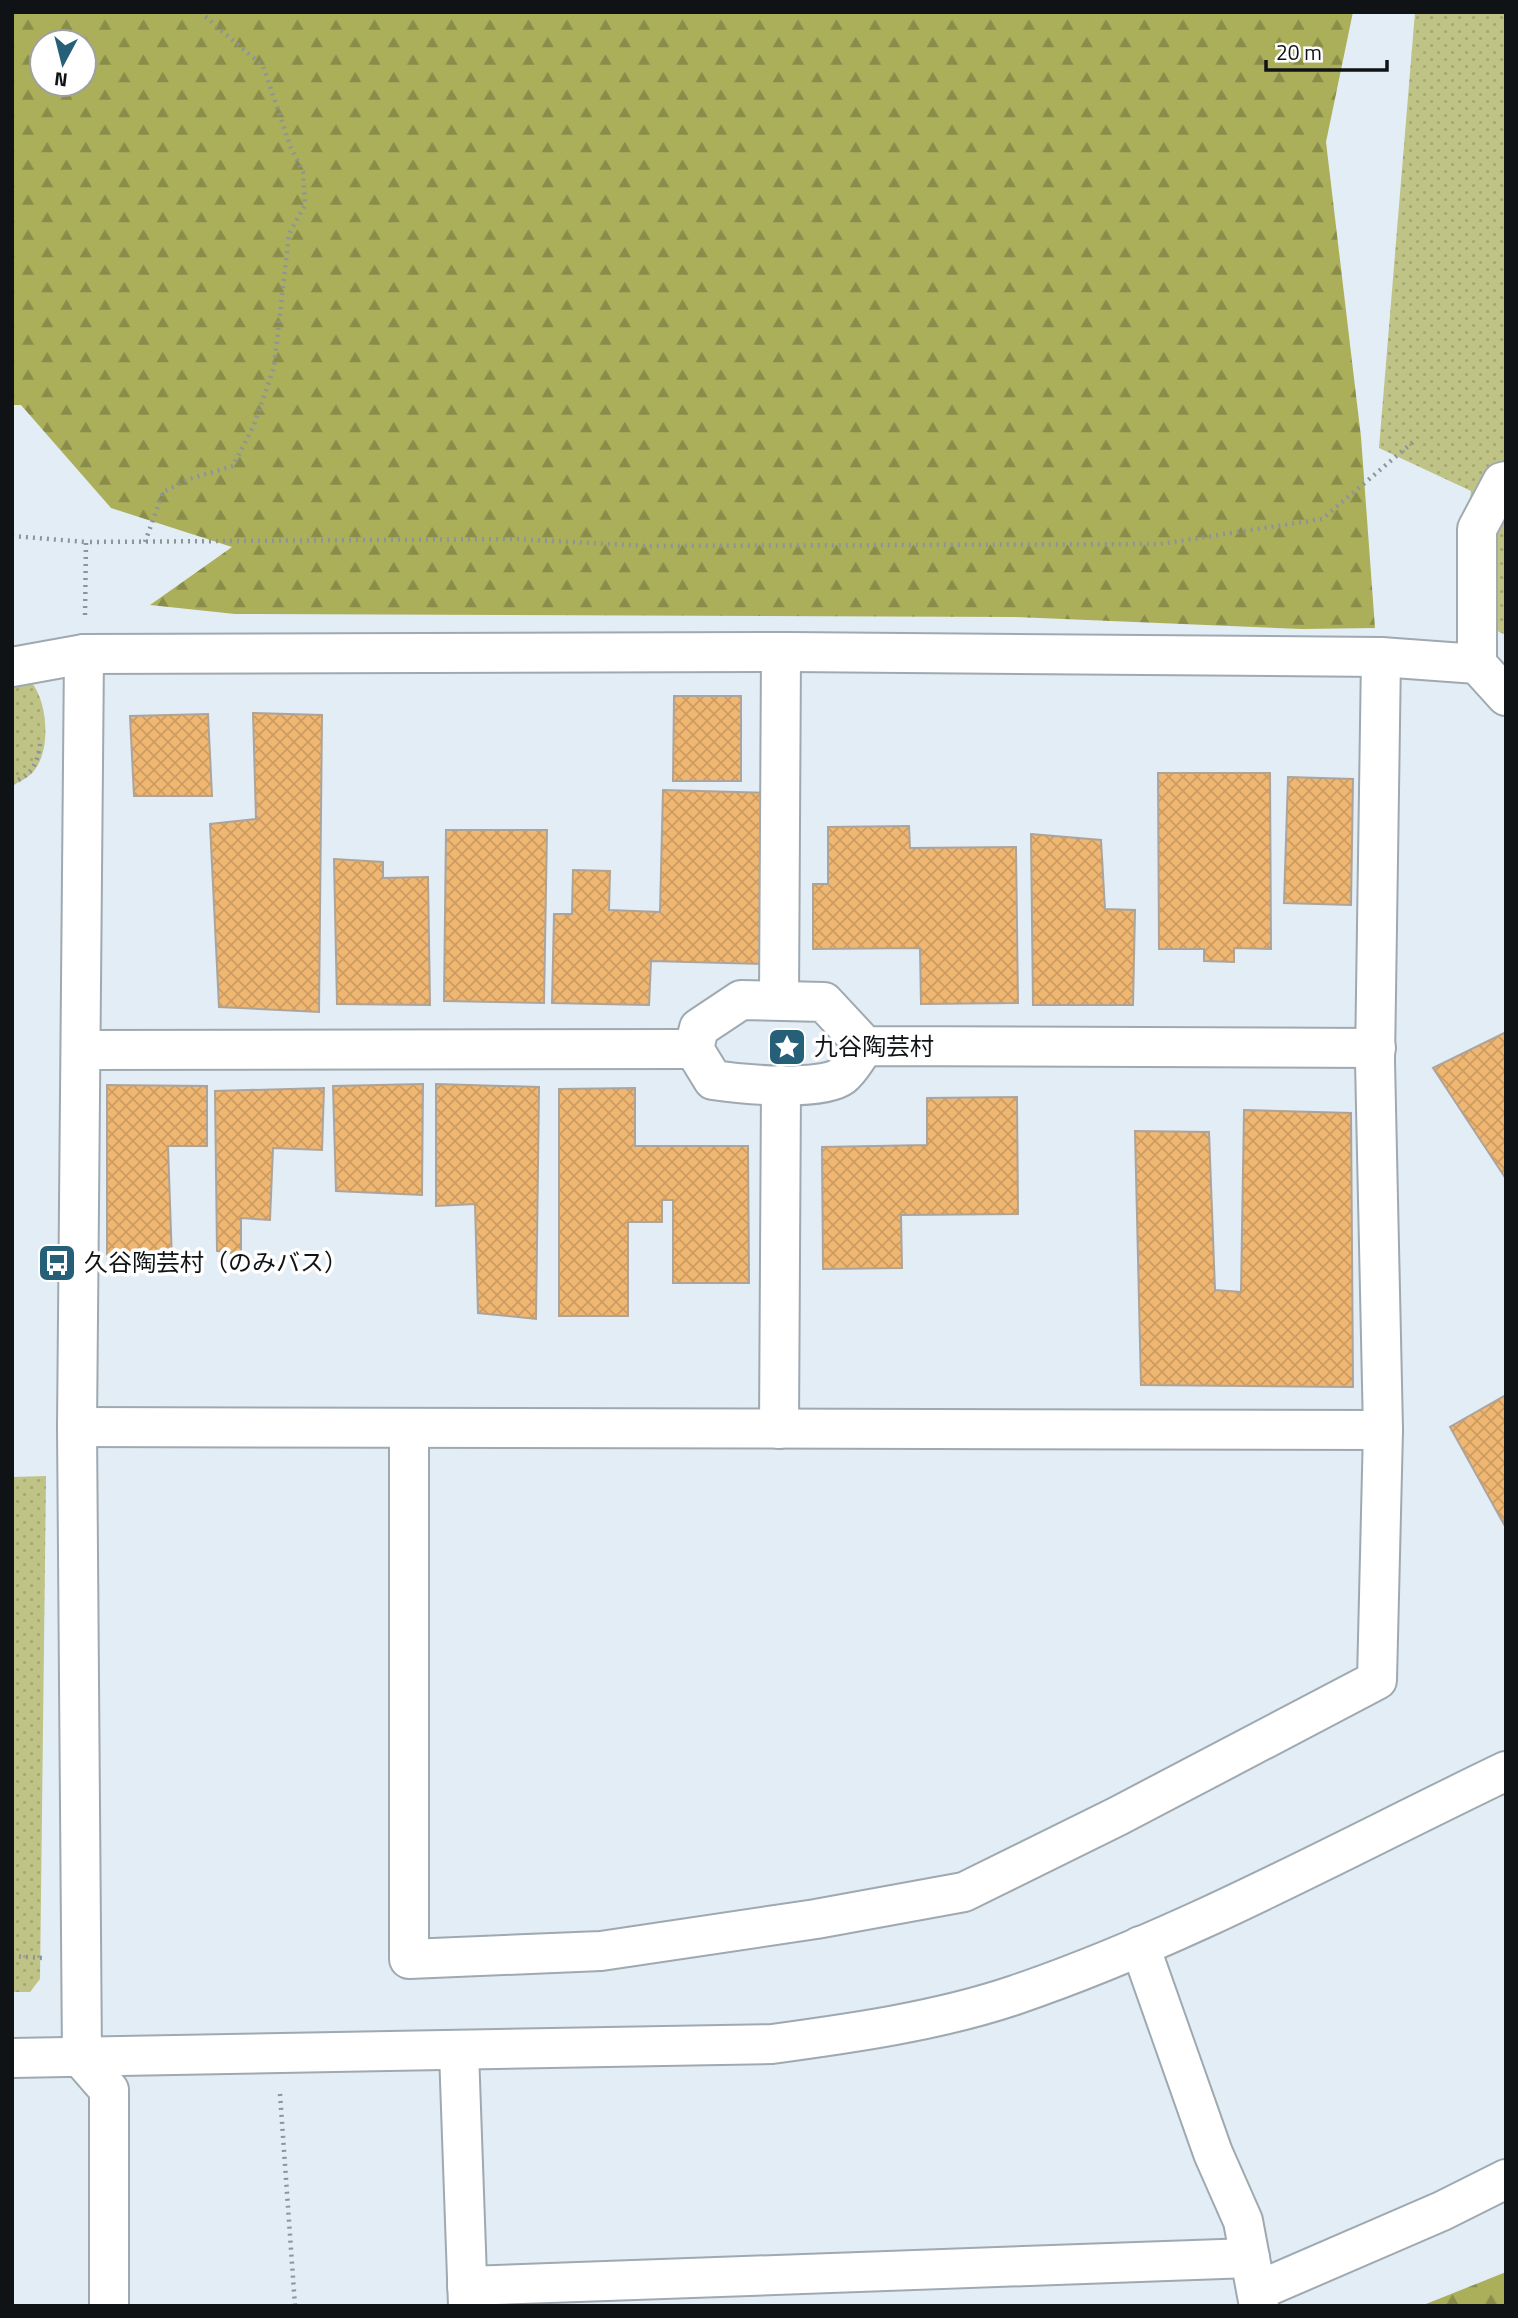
<svg xmlns="http://www.w3.org/2000/svg" width="1518" height="2318" font-family="'Titillium Web','Noto Sans JP',sans-serif">
	<defs>
		<pattern id="forest-firs" width="22" height="20" patternUnits="userSpaceOnUse" patternTransform="scale(1.75)"><rect width="22" height="20" fill="#abaf5a"/><path d="M5 1l3.5 6h-7zM16 11l3.5 6h-7z" fill="#8a8d49"/></pattern>
		<pattern id="park-dots" width="8" height="8" patternUnits="userSpaceOnUse" patternTransform="scale(1.75)"><rect width="8" height="8" fill="#bfc385"/><path d="M2 2h.1M6 6h.1" fill="none" stroke="#a3a772" stroke-width="1.8" stroke-linecap="round"/></pattern>
		<pattern id="building-cross-hatch" width="8" height="8" patternUnits="userSpaceOnUse" patternTransform="scale(1.75)"><rect width="8" height="8" fill="#f0b772"/><path d="M0 0l8 8M0 8l8-8" fill="none" stroke="#cd9c62"/></pattern>
	</defs>
	<rect width="100%" height="100%" fill="#e3edf5"/>
	<g fill="url(#forest-firs)" fill-rule="evenodd">
		<path d="M12,12h1341l-27,130 35,295 14,191 -73,1 -288,-12 -779,-3 -85,-9 82,-58 -121,-39 -90,-103h-9zM42,42h42v42h-42z"/>
		<polygon points="1506,2272 1506,2306 1421,2306"/>
	</g>
	<g fill="url(#park-dots)">
		<polygon points="1415,12 1506,12 1506,635 1456,612 1471,491 1379,448"/>
		<path d="M32,683c16,20 20,71 -1,91 -5,5 -13,8 -19,12v-98z"/>
		<polygon points="46,1476 40,1979 30,1992 12,1992 12,1477"/>
	</g>
	<g fill="url(#building-cross-hatch)" stroke="#aca49b" stroke-width="2">
		<polygon points="674,696 741,696 741,781 673,781"/>
		<polygon points="253,713 322,715 319,1012 219,1007 210,824 256,819"/>
		<polygon points="208,714 212,796 134,796 130,716"/>
		<polygon points="1158,773 1270,773 1271,949 1234,948 1234,962 1204,961 1204,949 1159,949"/>
		<polygon points="1288,777 1353,779 1351,905 1284,903"/>
		<polygon points="663,790 773,793 768,964 651,961 649,1005 552,1003 554,914 572,914 573,870 610,871 609,910 660,912"/>
		<polygon points="909,826 910,848 1016,847 1018,1003 921,1004 920,948 813,949 813,884 828,884 828,827"/>
		<polygon points="446,830 547,830 544,1003 444,1001"/>
		<polygon points="1031,834 1101,840 1105,909 1135,910 1133,1005 1033,1005"/>
		<polygon points="334,859 383,862 383,878 428,877 430,1005 337,1004"/>
		<polygon points="1506,1032 1506,1179 1433,1068"/>
		<polygon points="423,1084 422,1195 336,1191 333,1086"/>
		<polygon points="436,1084 539,1087 536,1319 478,1313 475,1204 436,1206"/>
		<polygon points="107,1085 207,1086 207,1146 168,1146 172,1261 107,1258"/>
		<polygon points="324,1088 322,1150 273,1148 270,1220 241,1218 241,1255 217,1251 215,1091"/>
		<polygon points="635,1088 635,1146 748,1146 749,1283 673,1283 673,1200 662,1200 662,1222 628,1222 628,1316 559,1316 559,1089"/>
		<polygon points="1017,1097 1018,1214 901,1215 902,1268 823,1269 822,1147 927,1145 927,1098"/>
		<polygon points="1244,1110 1351,1113 1353,1387 1141,1385 1135,1131 1209,1132 1215,1290 1241,1292"/>
		<polygon points="1506,1395 1506,1528 1450,1427"/>
	</g>
	<g fill="none" stroke-linecap="round" stroke-linejoin="round">
		<defs>
			<g id="minor">
				<polyline points="84,654 77,1427 82,2059 109,2090 109,2306"/>
				<polyline points="1477,664 1477,529 1502,482 1506,481"/>
				<polyline points="12,667 84,654 790,652 1381,657 1477,664 1506,696"/>
				<polyline points="779,1000 781,652"/>
				<path d="M865,1046l-41,-44 -83,-2 -42,28 -5,21 19,31c26,4 108,12 129,-4 9,-7 16,-21 23,-30l511,2"/>
				<polyline points="82,1050 694,1049"/>
				<polyline points="77,1427 1383,1430"/>
				<polyline points="409,1428 409,1959 601,1951 816,1919 964,1892 1118,1816 1377,1680 1383,1430 1375,1061 1381,657"/>
				<polyline points="779,1429 781,1085"/>
				<polyline points="1140,1946 1213,2153 1243,2221 1259,2306"/>
				<polyline points="459,2052 468,2306"/>
				<path d="M12,2058l760,-14c81,-11 166,-23 243,-49 170,-58 330,-147 491,-224"/>
				<polyline points="467,2286 1250,2258"/>
				<polyline points="1257,2291 1442,2211 1506,2179"/>
			</g>
		</defs>
		<use href="#minor" stroke="#9fa9b0" stroke-width="42"/>
		<g stroke="#8d949a" stroke-width="4.5" stroke-dasharray="2 5" stroke-linecap="butt">
			<polyline points="12,536 86,542"/>
			<polyline points="145,542 163,492 189,479 233,466 254,425 274,367 289,234 305,205 303,172 291,148 263,66 200,12"/>
			<polyline points="85,615 86,542 516,539 646,546 1160,544 1322,519 1413,442"/>
			<path d="M12,783c19,-8 26,-19 28,-39"/>
			<polyline points="12,1956 43,1958"/>
			<polyline points="280,2094 295,2306"/>
		</g>
		<use href="#minor" stroke="#fff" stroke-width="38"/>
	</g>
	<defs>
		<symbol id="sight-square" viewBox="-11 -11 22 22"><rect x="-9" y="-9" width="18" height="18" rx="4" fill="#255f78" stroke="#fff"/><path d="M0-6L1.8-2.2L6-1.7L2.9 1.2L3.7 5.4L0 3.3L-3.7 5.4L-2.9 1.2L-6-1.7L-1.8-2.2Z" fill="#fff"/></symbol>
		<symbol id="bus-square" viewBox="-11 -11 22 22"><rect x="-9" y="-9" width="18" height="18" rx="4" fill="#255f78" stroke="#fff"/><path d="M-5-6H5V4H4V6H2V4H-2V6H-4V4H-5ZM-3.5-4V0h7V-4ZM-3.5 1.2v1.5H-2V1.2ZM2 1.2v1.5H3.5V1.2Z" fill="#fff"/></symbol>
	</defs>
	<g fill-rule="evenodd">
		<use href="#sight-square" x="765" y="1025" width="44" height="44"/>
		<use href="#bus-square" x="35" y="1241" width="44" height="44"/>
	</g>
	<g text-anchor="middle" stroke-width="7" stroke-linejoin="round" paint-order="stroke">
		<g font-size="24" fill="#101315" stroke="#fff" text-anchor="start">
			<text x="814" y="1055">九谷陶芸村</text>
			<text x="84" y="1271">久谷陶芸村（のみバス）</text>
		</g>
	</g>
	<rect width="1518" height="2318" fill="none" stroke="#101315" stroke-width="28"/>
	<g transform="translate(63 63) rotate(187)"><circle r="33" fill="#ffffff" stroke="#9fa1a1" stroke-width="2"/>
	<path d="M0-5L12 26L0 18L-12 26Z" fill="#255f78"/>
	<text y="-10" font-size="19" font-weight="bold" text-anchor="middle" fill="#101315">N</text>
	</g>
	<path d="M1266 60v10h121v-10" fill="none" stroke="#101315" stroke-width="3.5"/>
	<text x="1276" y="60" font-size="21" fill="#101315" stroke="#ffffff" stroke-width="5" paint-order="stroke">20 m</text>
</svg>
